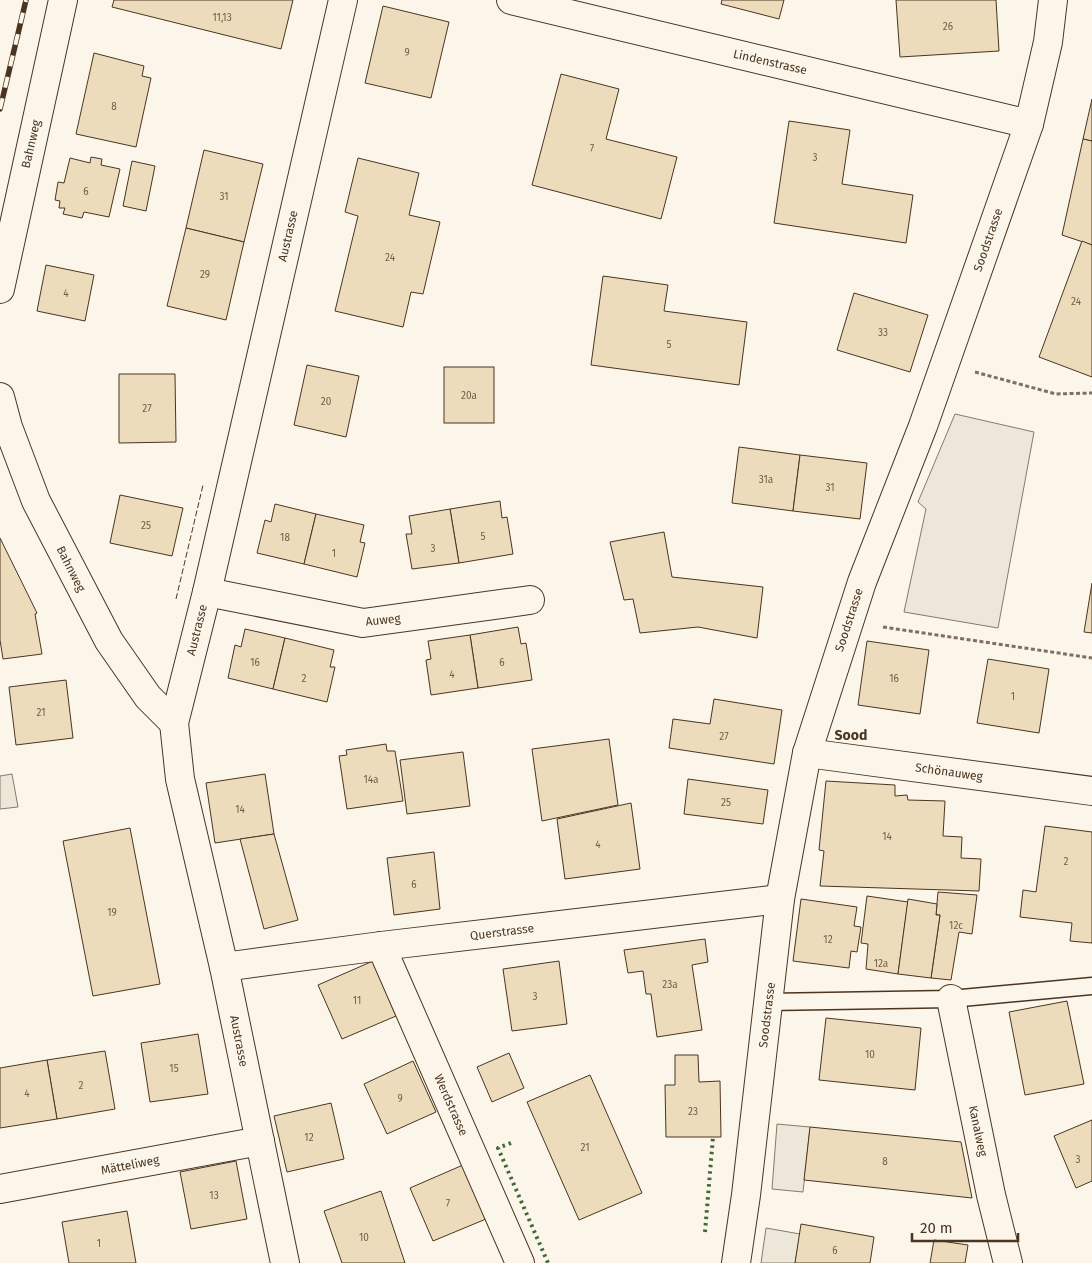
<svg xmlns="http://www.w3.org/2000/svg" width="1092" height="1263" font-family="'Fira Sans',sans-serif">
	<rect width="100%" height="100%" fill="#fbf6e9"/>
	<g fill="#ede7d9" stroke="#887966">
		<polygon points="955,414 1034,432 998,628 904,612 926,509 918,502"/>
		<polygon points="12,774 18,807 0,809 0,776"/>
		<polygon points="777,1124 810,1127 803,1192 772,1189"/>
		<polygon points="766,1228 800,1234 795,1263 761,1263"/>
	</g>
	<g fill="#ecdcbc" stroke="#4a3520">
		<polygon points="114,0 293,0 281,49 112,7"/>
		<polygon points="722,0 784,0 779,19 721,4"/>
		<polygon points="896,0 996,0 999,51 900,57"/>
		<polygon points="383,6 449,22 431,98 365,83"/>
		<polygon points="94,53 144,66 142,76 151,78 136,147 76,134"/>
		<polygon points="561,74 619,89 606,139 677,157 661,219 532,185"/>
		<polygon points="1092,99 1092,141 1083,139"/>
		<polygon points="789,121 850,130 842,184 913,195 906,243 774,223"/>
		<polygon points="1083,139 1092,141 1092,245 1062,235"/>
		<polygon points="204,150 263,164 244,242 186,228"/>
		<polygon points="91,157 102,159 101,165 120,169 109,217 84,212 82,218 63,214 65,208 59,208 60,201 55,200 58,182 64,183 70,158 90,163"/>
		<polygon points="358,158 419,173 409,215 440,222 423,294 411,292 403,327 335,311 358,216 345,212"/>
		<polygon points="132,161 155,166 146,211 123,206"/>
		<polygon points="186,228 244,242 226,320 167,306"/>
		<polygon points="1082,241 1092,245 1092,377 1039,357"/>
		<polygon points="46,265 94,275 85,321 37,311"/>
		<polygon points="603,276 668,285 664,311 747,322 739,385 591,365"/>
		<polygon points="854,293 928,315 910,372 837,350"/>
		<polygon points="307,365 359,376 346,437 294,425"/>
		<rect x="444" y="367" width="50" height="56"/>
		<polygon points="119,374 175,374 176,442 119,443"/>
		<polygon points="739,447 800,455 793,511 732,503"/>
		<polygon points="800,455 867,463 860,519 793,511"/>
		<polygon points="120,495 183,508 172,556 110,543"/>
		<polygon points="500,501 502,518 507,517 513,554 459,563 450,509"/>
		<polygon points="275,504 316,514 304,564 257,553 265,520 271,522"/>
		<polygon points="450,509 459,563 412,569 406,534 412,534 409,516"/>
		<polygon points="316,514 364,525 360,542 365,543 357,577 304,564"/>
		<polygon points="664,532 672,577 763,587 757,638 698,627 640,633 633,599 624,600 610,542"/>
		<polygon points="0,538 37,613 35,614 42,654 3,659 0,640"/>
		<polygon points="1092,583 1092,633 1084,632"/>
		<polygon points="518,627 521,644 526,643 532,680 478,688 470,635"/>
		<polygon points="245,629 285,638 273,689 228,678 235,645 241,647"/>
		<polygon points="470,635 478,688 431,695 426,660 431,659 428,641"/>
		<polygon points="285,638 334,650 330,667 335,667 327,702 273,689"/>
		<polygon points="867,641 929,650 920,714 858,705"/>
		<polygon points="988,659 1049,669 1039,733 977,723"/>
		<polygon points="66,680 73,738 16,745 9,687"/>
		<polygon points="714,699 782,710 774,764 669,748 673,719 710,724"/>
		<polygon points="609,739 618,805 542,821 532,749"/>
		<polygon points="386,744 387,751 395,751 403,801 347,809 339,756 347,755 346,750"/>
		<polygon points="463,752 470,806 407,814 400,760"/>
		<polygon points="265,774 274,834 215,843 206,783"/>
		<polygon points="688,779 768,790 763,824 684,814"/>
		<polygon points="826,781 895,785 895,796 907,795 908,800 945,801 943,836 962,837 961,858 981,859 979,891 820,886 824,851 819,850"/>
		<polygon points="631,803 640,869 565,879 557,819"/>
		<polygon points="1045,826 1092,832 1092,943 1070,941 1072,923 1020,917 1023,890 1036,892"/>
		<polygon points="130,828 160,984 93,996 63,841"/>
		<polygon points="274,834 298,920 264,929 240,839"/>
		<polygon points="434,852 440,909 394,915 387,858"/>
		<polygon points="938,892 977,895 972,934 959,932 951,980 931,978 940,915 936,915"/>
		<polygon points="867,896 908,902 898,974 866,969 868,944 861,943"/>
		<polygon points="801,899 857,907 854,926 861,927 857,952 851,951 849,968 793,961"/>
		<polygon points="908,899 937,904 936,915 940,915 931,978 898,974"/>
		<polygon points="705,939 708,962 692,965 702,1030 657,1037 651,994 646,994 643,971 628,973 624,950"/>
		<polygon points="373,961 396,1016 342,1039 318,985"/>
		<polygon points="559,961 567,1024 512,1031 503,969"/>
		<polygon points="1067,1001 1084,1084 1025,1095 1009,1012"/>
		<polygon points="826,1018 921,1028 915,1090 819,1080"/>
		<polygon points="198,1034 208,1094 150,1102 141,1043"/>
		<polygon points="105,1051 115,1109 57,1119 47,1060"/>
		<polygon points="509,1053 524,1088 492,1102 477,1067"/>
		<polygon points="675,1055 698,1055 699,1082 720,1081 721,1137 666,1137 665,1085 675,1085"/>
		<polygon points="47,1060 57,1119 0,1128 0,1068"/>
		<polygon points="413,1061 436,1112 387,1134 364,1084"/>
		<polygon points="590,1075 642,1193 579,1220 527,1102"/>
		<polygon points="331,1103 344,1159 287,1172 274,1116"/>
		<polygon points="1092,1120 1092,1181 1076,1188 1054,1136"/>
		<polygon points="810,1127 961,1142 972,1198 804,1180"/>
		<polygon points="236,1161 247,1219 191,1229 180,1172"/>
		<polygon points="463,1165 486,1219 433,1241 410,1188"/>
		<polygon points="381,1191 405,1263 342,1263 324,1211"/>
		<polygon points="127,1211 136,1263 69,1263 62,1222"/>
		<polygon points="801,1224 874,1237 870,1263 795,1263"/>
		<polygon points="934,1240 968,1245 965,1263 930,1263"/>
	</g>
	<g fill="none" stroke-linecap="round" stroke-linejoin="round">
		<defs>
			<polyline id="lane" points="768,1002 951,999 1092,986"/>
			<g id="street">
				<polyline points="511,0 1029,124"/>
				<polyline points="0,289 63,0"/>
				<polyline points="0,397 8,427 36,501 109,641 148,697 174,723"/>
				<polyline points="207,592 363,623 530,600"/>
				<polyline points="807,753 1092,791"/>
				<polyline points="381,946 520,1263"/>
				<polyline points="224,967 381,946 780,899"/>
				<polyline points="951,999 991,1195 1008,1263"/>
				<polyline points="0,1189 260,1141"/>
				<polyline points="285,1263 224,967 180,779 174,723 207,592 343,0"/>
				<polyline points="736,1263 746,1195 780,899 807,753 862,582 923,426 1029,124 1048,42 1053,0"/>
			</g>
		</defs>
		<use href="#lane" stroke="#4a3520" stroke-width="19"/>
		<use href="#street" stroke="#4a3520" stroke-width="30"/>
		<g stroke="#7f6f5c" stroke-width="3" stroke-dasharray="4 2.5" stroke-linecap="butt">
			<polyline points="975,372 1056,394 1092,393"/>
			<polyline points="883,627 1092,658"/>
		</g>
		<use href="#lane" stroke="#fbf6e9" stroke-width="16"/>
		<use href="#street" stroke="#fbf6e9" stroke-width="28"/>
		<defs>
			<polyline id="rail" points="0,109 26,0"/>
		</defs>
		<use href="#rail" stroke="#4a3520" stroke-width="5.5"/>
		<use href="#rail" stroke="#fbf6e9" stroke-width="4" stroke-dasharray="11" stroke-linecap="butt"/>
		<g stroke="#436837" stroke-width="4" stroke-dasharray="2.5 4" stroke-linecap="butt">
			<polyline points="511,1143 498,1148 548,1263"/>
			<polyline points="705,1232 713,1137"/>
		</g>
		<polyline stroke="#4a3520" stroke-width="1" stroke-dasharray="6 2.5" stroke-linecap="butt" points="176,599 203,485"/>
	</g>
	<g text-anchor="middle" stroke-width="4" stroke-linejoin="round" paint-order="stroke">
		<g font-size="10" fill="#725f47">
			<text x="222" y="21">11,13</text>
			<text x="948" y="30">26</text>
			<text x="407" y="56">9</text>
			<text x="114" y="110">8</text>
			<text x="592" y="152">7</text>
			<text x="815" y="161">3</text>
			<text x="86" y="195">6</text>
			<text x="224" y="200">31</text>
			<text x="390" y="261">24</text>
			<text x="205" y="278">29</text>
			<text x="66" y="297">4</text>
			<text x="1076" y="305">24</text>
			<text x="883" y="336">33</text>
			<text x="669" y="348">5</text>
			<text x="469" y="399">20a</text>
			<text x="326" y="405">20</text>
			<text x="147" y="412">27</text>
			<text x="766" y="483">31a</text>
			<text x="830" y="491">31</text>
			<text x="146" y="529">25</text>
			<text x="483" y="540">5</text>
			<text x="285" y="541">18</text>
			<text x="433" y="552">3</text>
			<text x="334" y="557">1</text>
			<text x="255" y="666">16</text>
			<text x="502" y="666">6</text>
			<text x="452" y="678">4</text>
			<text x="304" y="682">2</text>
			<text x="894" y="682">16</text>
			<text x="1013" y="700">1</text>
			<text x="41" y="716">21</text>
			<text x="724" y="740">27</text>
			<text x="371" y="783">14a</text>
			<text x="726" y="806">25</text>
			<text x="240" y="813">14</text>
			<text x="887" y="840">14</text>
			<text x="598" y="848">4</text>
			<text x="1066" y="865">2</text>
			<text x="414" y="888">6</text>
			<text x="112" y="916">19</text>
			<text x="956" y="929">12c</text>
			<text x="828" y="943">12</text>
			<text x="881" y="967">12a</text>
			<text x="670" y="988">23a</text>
			<text x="535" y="1000">3</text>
			<text x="357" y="1004">11</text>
			<text x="870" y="1058">10</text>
			<text x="174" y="1072">15</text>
			<text x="81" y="1089">2</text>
			<text x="27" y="1097">4</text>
			<text x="400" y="1102">9</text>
			<text x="693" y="1115">23</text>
			<text x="309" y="1141">12</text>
			<text x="585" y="1151">21</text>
			<text x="1078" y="1163">3</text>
			<text x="885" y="1165">8</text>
			<text x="214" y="1199">13</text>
			<text x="448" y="1207">7</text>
			<text x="364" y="1241">10</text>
			<text x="99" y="1247">1</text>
			<text x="835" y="1254">6</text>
		</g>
		<g font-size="12" fill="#4a3520" stroke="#fbf6e9">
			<text transform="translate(770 62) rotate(13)" y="4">Lindenstrasse</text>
			<text transform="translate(31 144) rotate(-77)" y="4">Bahnweg</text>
			<text transform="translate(288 236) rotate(-77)" y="4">Austrasse</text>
			<text transform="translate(988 240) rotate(-71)" y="4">Soodstrasse</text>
			<text transform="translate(71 569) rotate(63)" y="4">Bahnweg</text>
			<text transform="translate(383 620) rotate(-6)" y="4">Auweg</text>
			<text transform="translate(849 620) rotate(-72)" y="4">Soodstrasse</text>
			<text transform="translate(197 630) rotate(-76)" y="4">Austrasse</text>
			<text transform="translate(949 772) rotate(8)" y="4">Schönauweg</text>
			<text transform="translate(502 932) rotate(-7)" y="4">Querstrasse</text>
			<text transform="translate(767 1015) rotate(-83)" y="4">Soodstrasse</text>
			<text transform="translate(239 1041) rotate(79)" y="4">Austrasse</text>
			<text transform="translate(451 1105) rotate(66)" y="4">Werdstrasse</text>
			<text transform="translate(978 1131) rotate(78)" y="4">Kanalweg</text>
			<text transform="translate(130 1165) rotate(-11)" y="4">Mätteliweg</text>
		</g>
		<g font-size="14" font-weight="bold" fill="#4a3520" stroke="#fbf6e9">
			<text x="851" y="740">Sood</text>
		</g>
	</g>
	<path d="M912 1233v8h106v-8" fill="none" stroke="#4a3520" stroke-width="2.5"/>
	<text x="920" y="1233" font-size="15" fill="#4a3520" stroke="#fbf6e9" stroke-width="4" paint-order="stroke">20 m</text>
</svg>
